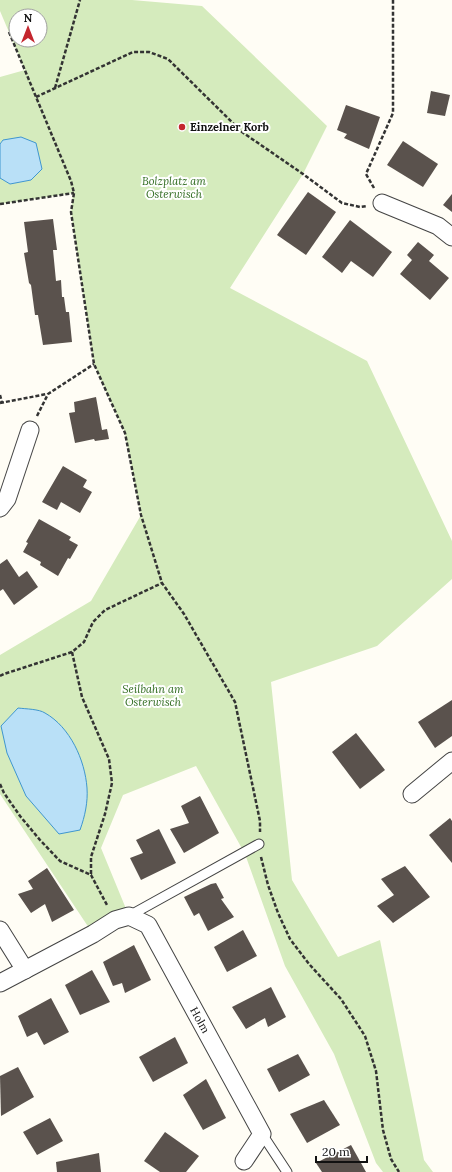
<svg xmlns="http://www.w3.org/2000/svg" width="452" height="1172" font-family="Lora,serif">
	<rect width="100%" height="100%" fill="#fffdf5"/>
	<path fill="#d5ebbd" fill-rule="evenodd" d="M0,0h132l70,6 125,120 -24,48 -73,114 137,73 85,180v38l-75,67 -106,36 21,198 46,77 42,-17 44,220 9,12h-50l-7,-9 -42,-109 -49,-88 -40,-112 -49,-88 -73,29 -22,53 28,68 -36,18 -93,-140v-139l91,-54 50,-86 -16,-82 -31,-69 -23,-152 2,-19 -73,11v-26l10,6 21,-4 11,-11 -39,-29 -3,4v-67l25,-7 -25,-59zM16,16h24v24h-24z"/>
	<g fill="#b9e0f7" stroke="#3f96cf">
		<polygon points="21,137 36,143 42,169 31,180 10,184 0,178 0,144 3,140"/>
		<path d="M18,708c8,1 21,1 27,5 25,14 40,47 42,75 1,14 -2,28 -7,42l-21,4 -33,-38 -19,-43 -6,-27z"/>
	</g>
	<g fill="#5a524d">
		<polygon points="431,91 450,95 445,116 427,113"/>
		<polygon points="346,105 380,117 369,149 344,138 347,134 337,130"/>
		<polygon points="403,141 438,164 423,187 387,165"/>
		<polygon points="308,192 336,212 306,255 277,235"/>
		<polygon points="452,194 452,212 443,205"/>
		<polygon points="53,219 57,250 53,250 56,281 61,280 62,297 64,297 66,312 69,312 72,342 43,345 38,315 35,315 31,285 29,283 24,253 28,252 24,222"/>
		<polygon points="350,220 392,252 373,277 351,261 342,273 322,257"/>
		<polygon points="418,242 434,255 429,261 449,278 430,300 400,274 412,260 407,255"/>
		<polygon points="96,397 102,430 107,429 109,439 95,441 94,439 75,443 69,413 75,412 74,402"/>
		<polygon points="63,466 87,480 83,487 92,492 80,513 61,502 57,510 42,502"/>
		<polygon points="39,519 71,537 69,540 78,545 70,559 68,558 58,576 40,565 41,562 23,552 28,543 26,542"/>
		<polygon points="7,559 19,577 27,571 38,587 14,605 3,589 0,591 0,564"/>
		<polygon points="452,700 452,736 435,748 418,722"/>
		<polygon points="356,733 385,770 360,789 332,752"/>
		<polygon points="200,796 219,833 184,853 170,829 189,823 181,806"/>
		<polygon points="450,818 452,821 452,863 429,835"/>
		<polygon points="159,829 176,863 141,880 130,858 143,853 136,840"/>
		<polygon points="405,866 430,897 393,923 377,906 394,895 381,879"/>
		<polygon points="47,868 74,910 52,922 45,904 31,913 18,894 33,889 28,881"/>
		<polygon points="216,883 224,898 221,899 234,917 208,931 199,913 194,916 184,897 211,884"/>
		<polygon points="243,930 257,956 227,972 214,947"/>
		<polygon points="134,945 151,980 125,993 122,983 113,986 103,962"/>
		<polygon points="92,970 110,1002 80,1015 65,985"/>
		<polygon points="271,987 286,1017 268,1027 265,1018 246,1029 232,1007"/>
		<polygon points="51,998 69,1032 44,1045 37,1032 27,1037 18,1016"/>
		<polygon points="175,1037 188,1063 153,1082 139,1057"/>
		<polygon points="298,1054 310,1075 279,1092 267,1069"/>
		<polygon points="18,1067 34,1097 1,1116 0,1076"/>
		<polygon points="206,1079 226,1118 203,1130 183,1095"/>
		<polygon points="324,1100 340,1125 307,1143 290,1114"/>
		<polygon points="50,1118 63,1141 37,1155 23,1132"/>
		<polygon points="165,1132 199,1156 186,1172 160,1172 144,1161"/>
		<polygon points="351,1145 366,1172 322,1172 316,1163"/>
		<polygon points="99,1153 101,1172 57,1172 56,1162"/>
	</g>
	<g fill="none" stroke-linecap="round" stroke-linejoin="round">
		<defs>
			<g id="service">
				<polyline points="129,916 259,844"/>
				<polyline points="262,1134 287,1172"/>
			</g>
			<g id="minor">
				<polyline points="382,203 438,226 452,237"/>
				<polyline points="0,508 7,499 30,430"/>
				<polyline points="412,794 452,761"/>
				<polyline points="0,930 25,970"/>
				<polyline points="0,983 93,934 115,920 129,916 148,925 262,1134 244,1161"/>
			</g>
		</defs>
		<use href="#service" stroke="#444" stroke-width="11"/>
		<use href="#minor" stroke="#444" stroke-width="19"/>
		<g stroke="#333" stroke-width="2.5" stroke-dasharray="4 2" stroke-linecap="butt">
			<polyline points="9,32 71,181 74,193 71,212 94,364 125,433 141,515 162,583 184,614 235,702 260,821 260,832"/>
			<polyline points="55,88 80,0"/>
			<polyline points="36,97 133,52 149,52 168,59 242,132 303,174 342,203 360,207 367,206"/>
			<polyline points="374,188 366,174 393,113 393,0"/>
			<polyline points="0,204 74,193"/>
			<polyline points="0,395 2,403"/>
			<polyline points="0,403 47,394"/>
			<polyline points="37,416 48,394 94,364"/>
			<polyline points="72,652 82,697 109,759 112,783 105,814 91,857 91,875"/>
			<polyline points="0,676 4,674 72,652 84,642 93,622 105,610 162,583"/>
			<polyline points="0,784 4,793 20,816 40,840 60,861 91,875 107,905"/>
			<polyline points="261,857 268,885 278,913 290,939 309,964 341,999 365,1036 376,1071 383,1130 391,1159 399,1172"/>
		</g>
		<use href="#service" stroke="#fff" stroke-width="9"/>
		<use href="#minor" stroke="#fff" stroke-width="17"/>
	</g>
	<circle fill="#c4262e" stroke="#fff" stroke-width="1.5" cx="182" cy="127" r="4"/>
	<g text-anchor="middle" stroke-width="4" stroke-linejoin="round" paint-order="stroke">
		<g font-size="11" font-weight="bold" fill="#111" stroke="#fff" text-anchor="start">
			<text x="190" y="131">Einzelner Korb</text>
		</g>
		<g font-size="11" font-style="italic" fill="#2f6b1f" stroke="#fff">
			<text x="174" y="185">Bolzplatz am<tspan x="174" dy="13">Osterwisch</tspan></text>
			<text x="153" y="693">Seilbahn am<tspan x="153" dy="13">Osterwisch</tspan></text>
		</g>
		<g font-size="11" fill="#111" stroke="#fff">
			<text transform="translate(200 1020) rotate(61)" y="4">Holm</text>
		</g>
	</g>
	<g transform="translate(28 28)"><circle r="19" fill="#ffffff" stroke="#a0a0a0"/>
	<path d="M0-3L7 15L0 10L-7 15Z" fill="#c4262e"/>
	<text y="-6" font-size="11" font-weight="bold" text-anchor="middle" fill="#111111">N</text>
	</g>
	<path d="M316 1156v6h51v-6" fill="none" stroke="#111111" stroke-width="2"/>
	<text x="322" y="1156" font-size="12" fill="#111111" stroke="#ffffff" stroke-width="3" paint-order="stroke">20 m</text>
</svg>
